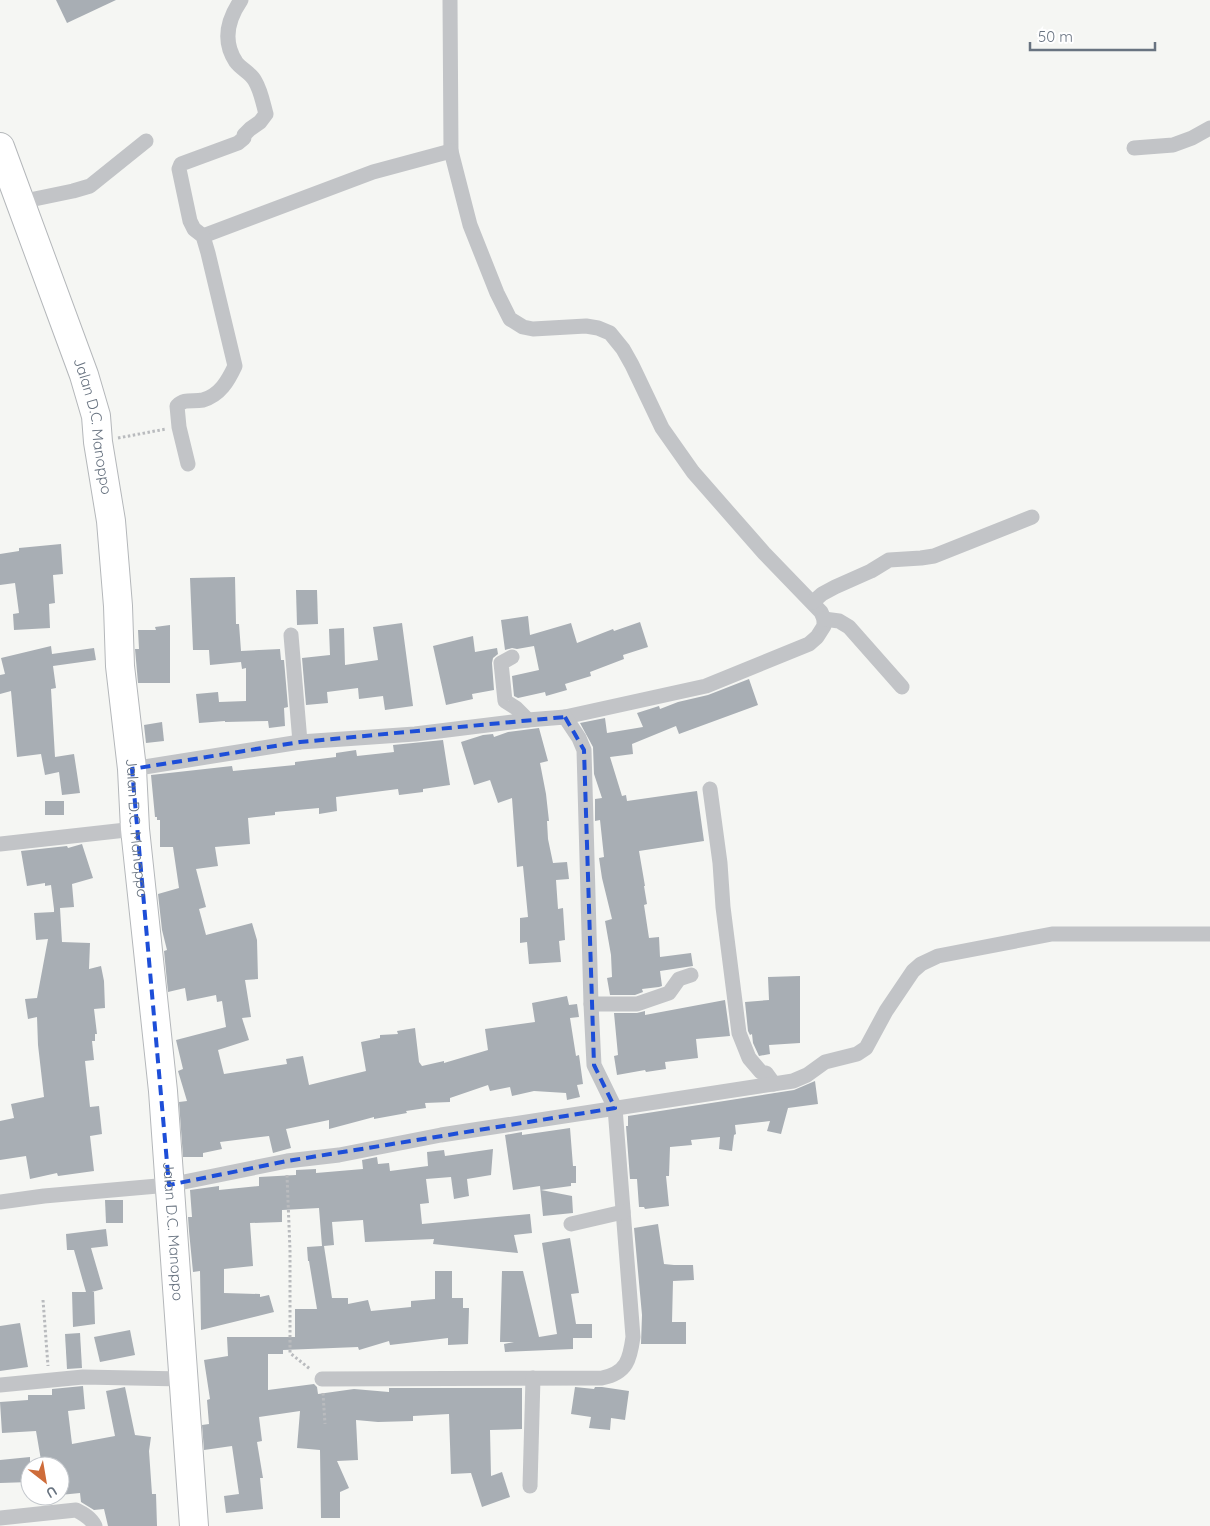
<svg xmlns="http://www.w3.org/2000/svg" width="1210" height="1526" font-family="Quicksand,sans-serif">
	<rect width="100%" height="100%" fill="#f5f6f3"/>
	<g fill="#a8aeb4">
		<polygon points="56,0 116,0 67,23"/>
		<polygon points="61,544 63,574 53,575 55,603 49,604 50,628 14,630 13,614 19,613 15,583 0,585 0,554 19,551 19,548"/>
		<polygon points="235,577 236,624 239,624 241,651 280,649 281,660 284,660 288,707 284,708 285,726 269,728 268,721 225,722 225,721 199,723 196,694 218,692 219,702 246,701 246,668 242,669 241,662 210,665 209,650 193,650 190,578"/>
		<polygon points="296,590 317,590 318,624 297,625"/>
		<polygon points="528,616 530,635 571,623 577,643 613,629 614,631 640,622 648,647 623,655 624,659 590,672 591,676 565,684 567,690 546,696 545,692 518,698 514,696 512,676 539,670 534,646 517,649 512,648 505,650 501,620"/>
		<polygon points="402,623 413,706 385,710 383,696 359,699 358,688 327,692 328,703 306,705 302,658 330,655 329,629 344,628 345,665 378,660 373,627"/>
		<polygon points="170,625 170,683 138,683 135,649 139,649 138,630 156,630 155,627"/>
		<polygon points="473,636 475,652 497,648 498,654 493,658 492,663 494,690 472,694 473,699 446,705 433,646"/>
		<polygon points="51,646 52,654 94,648 96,660 53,666 56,688 51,689 55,757 74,754 80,793 62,795 59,772 45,775 41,754 17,757 11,691 0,694 0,675 5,674 1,658"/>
		<polygon points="749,679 758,705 679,734 676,726 632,744 633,754 610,757 622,796 626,795 627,801 697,791 704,841 639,851 645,886 644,886 647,904 644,905 649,938 659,937 660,957 691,953 693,966 660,971 662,986 659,987 642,989 643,992 635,995 610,995 607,978 612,977 611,955 605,921 612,919 602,878 599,858 604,857 600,820 595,821 595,799 602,798 594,774 593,747 580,723 605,718 607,733 643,727 637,713 659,706 660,709 678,702 708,695"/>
		<polygon points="162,722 164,741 146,743 144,725"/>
		<polygon points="539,728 548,761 540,763 546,794 549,821 547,821 548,839 553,863 567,862 569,879 556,880 558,909 563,908 565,940 559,941 561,962 529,964 527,942 520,943 520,918 528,917 523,866 517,867 512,798 498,803 490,780 474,785 461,742 483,735 493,734 494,737 508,732"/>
		<polygon points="443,740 450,785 423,789 423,792 399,795 398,789 336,797 337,811 319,814 319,808 275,812 275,815 248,818 250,844 215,847 218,866 196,869 206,907 199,909 206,935 252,923 257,940 258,979 245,980 251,1017 242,1018 249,1040 218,1050 224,1074 287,1064 286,1059 303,1056 309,1085 366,1071 361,1042 380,1038 380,1035 398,1034 397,1031 415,1028 419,1062 422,1066 444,1061 444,1063 488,1050 485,1029 535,1022 532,1003 567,996 569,1005 577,1004 579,1017 570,1018 576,1056 579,1055 583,1084 577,1085 580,1097 567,1100 566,1093 534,1091 512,1096 510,1087 490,1091 488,1085 450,1098 450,1102 425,1103 426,1108 406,1111 407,1113 374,1119 374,1117 329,1129 329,1120 286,1129 291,1148 273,1153 269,1136 220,1142 222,1149 203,1153 203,1157 183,1157 179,1102 187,1101 178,1071 183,1069 176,1040 226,1027 222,1001 217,1002 216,995 187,1001 185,988 168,992 164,951 167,950 162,930 158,894 179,888 173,847 160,847 160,820 157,820 157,817 155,817 151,775 232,766 233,771 295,765 295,762 336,757 336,753 356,750 357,756 394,752 393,745"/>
		<rect x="45" y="801" width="19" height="14"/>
		<polygon points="82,844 93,878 72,884 74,907 60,908 62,942 90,943 89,969 101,966 104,981 105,1008 94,1009 97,1034 95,1034 95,1041 92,1041 94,1060 85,1061 90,1107 99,1106 102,1134 90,1136 94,1171 58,1176 57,1173 30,1179 26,1156 0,1160 0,1121 14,1118 11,1104 44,1097 38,1045 37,1017 28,1019 25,999 37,998 48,939 36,940 34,913 54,912 54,909 51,885 45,886 45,883 27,886 21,851 67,846 68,848"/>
		<polygon points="800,976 800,1043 769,1045 770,1054 759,1056 753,1043 752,1034 750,1035 748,1031 745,1002 769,1000 768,977"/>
		<polygon points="725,1000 730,1036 696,1039 698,1058 665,1062 666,1069 646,1072 645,1070 617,1075 614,1056 618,1055 614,1013 637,1013 645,1011 645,1015"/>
		<polygon points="815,1081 818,1104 788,1108 781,1134 767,1131 770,1121 735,1125 736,1134 734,1135 732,1151 719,1149 720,1137 691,1140 692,1145 670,1147 669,1176 666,1176 669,1206 645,1209 644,1207 639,1207 637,1179 630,1179 626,1126 628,1126 628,1116 794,1090"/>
		<polygon points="570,1128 573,1166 576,1166 576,1183 571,1183 571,1186 541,1190 572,1196 573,1213 543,1216 540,1186 513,1190 505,1135 522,1132 522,1135"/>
		<polygon points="493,1149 491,1175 467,1179 469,1196 454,1199 451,1177 426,1179 429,1203 420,1204 422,1224 530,1214 532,1233 514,1235 518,1253 433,1244 434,1239 365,1242 363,1220 332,1222 334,1245 324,1246 332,1298 348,1298 348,1304 368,1300 371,1311 411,1307 411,1301 435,1299 435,1271 452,1271 452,1298 463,1298 463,1308 469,1308 468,1344 448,1345 448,1338 390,1345 389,1341 359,1350 358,1347 283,1350 283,1354 268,1354 268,1390 314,1384 317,1387 318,1394 354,1389 389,1392 389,1388 522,1388 522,1429 490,1430 491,1476 502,1472 510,1497 482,1507 471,1473 451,1474 449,1414 413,1416 413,1421 378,1422 356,1420 358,1460 337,1461 349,1488 340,1492 340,1518 321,1518 320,1450 297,1448 300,1411 259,1417 262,1441 257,1442 263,1478 260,1478 263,1509 226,1513 224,1496 239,1494 232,1446 204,1450 202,1425 209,1424 207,1400 210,1399 204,1360 228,1356 227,1337 295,1337 295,1309 317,1309 309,1261 308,1261 307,1247 322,1246 319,1208 282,1210 282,1222 250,1223 253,1266 224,1269 224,1293 260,1294 260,1297 269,1295 274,1312 201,1330 200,1271 193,1272 189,1231 188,1217 192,1217 190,1190 219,1186 219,1190 259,1186 259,1177 296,1175 296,1170 316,1169 316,1173 363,1169 362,1160 377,1157 378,1164 389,1163 390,1171 428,1166 427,1152 444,1150 445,1156"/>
		<polygon points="105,1200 123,1200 123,1223 106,1223"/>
		<polygon points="658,1224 664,1264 674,1265 693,1265 694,1280 673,1281 672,1322 686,1322 686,1344 641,1344 642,1315 634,1228"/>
		<polygon points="106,1229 108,1246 91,1248 103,1289 92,1292 94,1292 95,1324 73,1327 72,1292 86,1292 74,1250 67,1250 66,1234"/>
		<polygon points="570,1238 579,1293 571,1294 576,1324 592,1324 592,1338 573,1338 573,1349 505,1352 504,1344 514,1342 500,1342 502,1271 523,1271 539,1337 557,1334 542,1243"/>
		<polygon points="20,1323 28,1367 0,1371 0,1326"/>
		<polygon points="130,1330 135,1355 100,1362 94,1337"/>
		<polygon points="80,1333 82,1368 67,1369 65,1334"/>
		<polygon points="83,1386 85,1409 68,1411 72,1444 115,1436 106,1391 125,1387 135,1435 151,1437 149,1451 152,1494 156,1494 157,1526 108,1526 104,1509 94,1510 81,1502 80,1493 60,1495 60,1466 42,1466 36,1431 2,1433 0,1402 28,1400 28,1395 52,1395 52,1389"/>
		<polygon points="575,1387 594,1389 595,1387 602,1387 629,1391 625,1420 611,1418 610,1430 589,1428 591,1417 571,1414"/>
		<polygon points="30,1457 30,1482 0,1483 0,1460"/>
	</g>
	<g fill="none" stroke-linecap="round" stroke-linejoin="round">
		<defs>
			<g id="highway">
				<path id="s1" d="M0,147l84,228 12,41 2,26 13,79 7,85 2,60 12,103 3,60 28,262 31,435"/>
			</g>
		</defs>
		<use href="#highway" stroke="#b4b7ba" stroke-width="30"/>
		<g stroke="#b9bbbe" stroke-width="3" stroke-dasharray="2.5 2.5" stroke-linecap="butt">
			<polyline points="118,438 166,429"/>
			<polyline points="287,1175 290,1250 290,1353 310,1369"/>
			<polyline points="43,1300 48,1366"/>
			<polyline points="323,1393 325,1424"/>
		</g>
		<g stroke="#c2c4c7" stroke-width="15">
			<polyline points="450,0 451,151 470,225 497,293 510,319 523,327 533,329 586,326 598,328 610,333 623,349 632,365 662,428 693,472 764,553 821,612 824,619 824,626 817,637 809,644 706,686 565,717"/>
			<polyline points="1134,148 1173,145 1192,138 1210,128"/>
			<polyline points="20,202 73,191 90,186 146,141"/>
			<polyline points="203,236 373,172 451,151"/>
			<path d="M188,464l-9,-37 -2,-21c8,-8 15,-4 26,-6 17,-5 25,-19 32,-34l-27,-113 -5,-17 -9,-7 -4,-8 -11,-52 2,-5 57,-21 6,-5v-3l6,-6 10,-7 6,-8c-3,-11 -5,-23 -11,-33 -4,-8 -14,-12 -19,-19 -14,-21 -8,-43 5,-62"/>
			<polyline points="813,602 822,594 835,587 871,571 889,560 921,558 934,556 1032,517"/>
			<polyline points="824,619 839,621 849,627 902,687"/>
			<polyline points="291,635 300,742"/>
			<polyline points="512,657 501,663 505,701 516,708 528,720"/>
			<path d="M132,769l168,-27 115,-8 113,-14 37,-3 14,21 5,12 7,254 3,61 21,43 18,229c-3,22 -6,36 -31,41l-280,1"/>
			<polyline points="710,789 720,863 723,907 739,1033 749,1058 761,1072 766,1073 774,1084"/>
			<polyline points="0,844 135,829"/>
			<polyline points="591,1004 637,1004 669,993 679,979 691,975"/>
			<polyline points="0,1202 44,1196 169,1185 287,1161 339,1155 441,1135 793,1081 807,1075 825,1062 857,1054 866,1048 886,1011 913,971 921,964 938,956 1052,934 1210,934"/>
			<polyline points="571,1224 623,1212"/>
			<polyline points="0,1385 83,1377 183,1379"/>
			<polyline points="530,1486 533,1378"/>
			<path d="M0,1518l76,-8c8,4 15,8 19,16"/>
		</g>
		<use href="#highway" stroke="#fff" stroke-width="28"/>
	</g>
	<path fill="none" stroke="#1d4ed8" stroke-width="4" stroke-dasharray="10 6" stroke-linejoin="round" d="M565,717l19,33 10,315 21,43 -328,53 -118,24 -37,-416 168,-27z"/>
	<g text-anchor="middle" stroke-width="5" stroke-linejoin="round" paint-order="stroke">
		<g font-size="15" fill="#687380" stroke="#fff">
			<text dy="5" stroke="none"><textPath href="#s1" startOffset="295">Jalan D.C. Manoppo</textPath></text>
			<text dy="5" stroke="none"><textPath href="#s1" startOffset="700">Jalan D.C. Manoppo</textPath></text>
			<text dy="5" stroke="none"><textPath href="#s1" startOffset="1105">Jalan D.C. Manoppo</textPath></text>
		</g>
	</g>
	<g transform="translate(45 1481) rotate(149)"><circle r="24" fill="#ffffff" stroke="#c3c7cc"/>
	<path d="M0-4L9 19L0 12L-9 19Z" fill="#ce6c3a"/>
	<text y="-8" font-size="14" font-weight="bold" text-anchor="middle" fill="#687380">U</text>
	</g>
	<path d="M1030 42v8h125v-8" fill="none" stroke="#687380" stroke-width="2.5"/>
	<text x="1038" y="42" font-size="15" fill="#687380" stroke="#ffffff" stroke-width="4" paint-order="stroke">50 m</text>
</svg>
